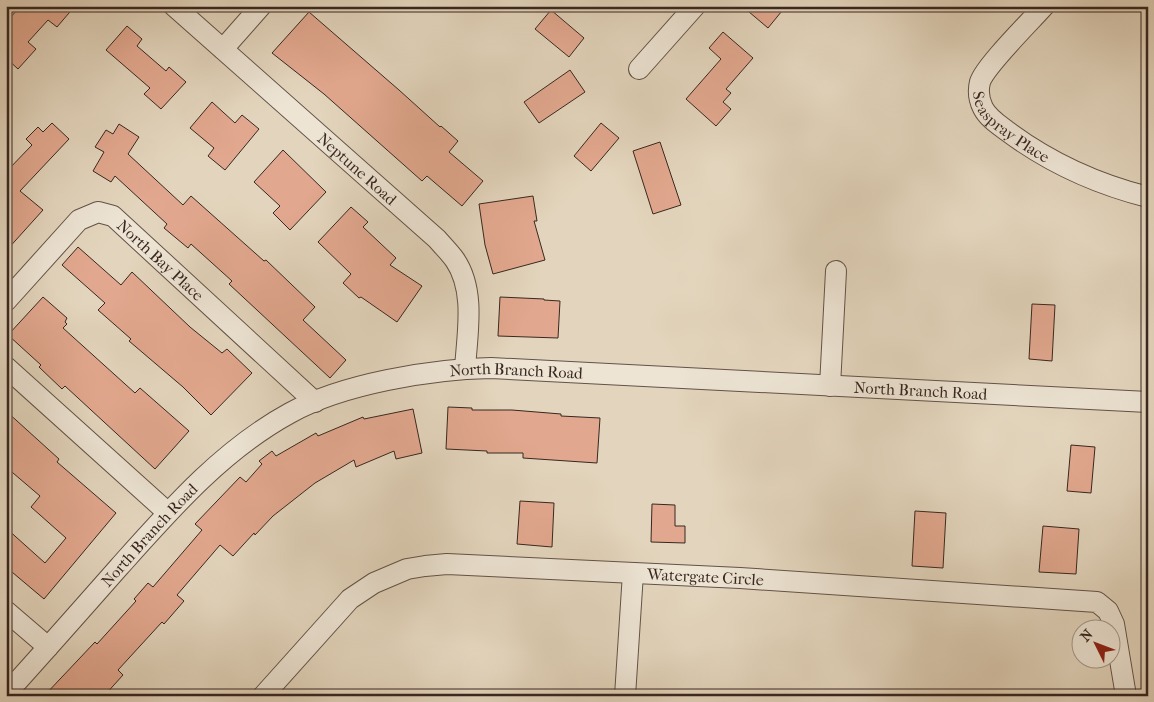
<svg xmlns="http://www.w3.org/2000/svg" width="1154" height="702" font-family="'IM FELL French Canon',serif">
	<rect width="100%" height="100%" fill="#e3d5bd"/>
	<filter id="stains"><feTurbulence type="fractalNoise" baseFrequency=".004" numOctaves="4"/><feColorMatrix values="0 0 0 0 .2 0 0 0 0 .09 0 0 0 0 .02 0 0 0 .5 -.17"/></filter>
	<radialGradient id="worn" r=".72"><stop offset=".6" stop-color="#630" stop-opacity="0"/><stop offset="1" stop-color="#630" stop-opacity=".3"/></radialGradient>
	<g fill="#e2a88f" stroke="#382720">
		<polygon points="21,6 75,6 57,27 48,20 28,42 36,49 18,69 6,58 6,22"/>
		<polygon points="742,6 786,6 768,28"/>
		<polygon points="551,10 584,38 569,57 535,29"/>
		<polygon points="309,12 399,90 440,127 441,126 458,141 449,152 483,181 462,206 427,176 422,181 324,94 272,53"/>
		<polygon points="127,26 142,39 137,46 166,71 169,67 186,82 161,109 144,94 150,88 106,50"/>
		<polygon points="723,32 753,58 726,89 731,93 723,102 731,109 716,126 686,99 721,59 709,48"/>
		<polygon points="570,70 585,92 539,123 524,102"/>
		<polygon points="212,102 235,123 242,115 259,129 225,170 208,156 214,148 190,128"/>
		<polygon points="52,123 69,139 20,191 43,210 6,251 6,172 32,145 26,139 38,127 43,132"/>
		<polygon points="601,123 619,138 591,171 574,156"/>
		<polygon points="119,124 139,137 128,154 183,205 191,196 264,261 266,260 315,307 303,320 346,360 330,378 229,284 232,281 191,244 188,248 164,228 167,224 115,176 111,182 93,171 104,152 95,147 106,130 113,134"/>
		<polygon points="660,142 681,205 653,214 633,151"/>
		<polygon points="283,150 326,192 290,230 273,213 280,206 254,182"/>
		<polygon points="533,196 537,221 534,221 545,260 493,274 485,245 479,204"/>
		<polygon points="351,207 368,222 363,227 396,258 390,265 422,286 397,322 361,297 359,298 343,283 351,274 318,242"/>
		<polygon points="78,247 121,285 132,272 190,327 222,353 227,349 252,373 211,415 183,387 129,341 131,339 98,310 105,303 62,265"/>
		<polygon points="43,297 67,318 65,322 67,324 63,328 135,393 140,388 189,431 155,469 65,386 62,389 39,367 41,365 8,335"/>
		<polygon points="500,297 544,299 544,300 560,301 558,338 498,336"/>
		<polygon points="1032,304 1055,305 1052,361 1029,359"/>
		<polygon points="448,407 472,408 472,410 512,410 561,414 561,416 600,418 597,463 523,458 523,453 487,453 487,451 446,449"/>
		<polygon points="413,409 422,453 396,459 394,451 356,467 354,460 315,483 273,516 255,535 254,533 233,556 220,545 177,595 184,601 164,624 162,622 118,670 123,675 104,696 44,696 95,642 97,644 136,601 134,599 148,583 153,587 202,530 195,524 240,477 246,482 262,464 259,461 272,451 276,456 316,433 318,436 363,417 364,419"/>
		<polygon points="6,411 59,459 57,462 116,513 44,599 6,567 6,528 45,563 66,538 31,507 40,496 6,467"/>
		<polygon points="1071,445 1095,447 1091,493 1067,491"/>
		<polygon points="520,501 554,503 552,547 517,544"/>
		<polygon points="652,504 675,505 675,526 685,526 685,543 651,542"/>
		<polygon points="915,511 946,513 943,568 912,566"/>
		<polygon points="1043,526 1079,529 1076,574 1039,572"/>
	</g>
	<g fill="none" stroke-linecap="round" stroke-linejoin="round">
		<defs>
			<g id="minor">
				<path id="s1" d="M174,6l263,233c6,7 13,14 18,21 21,31 12,74 10,109"/>
				<path id="s2" d="M1044,6c-13,15 -59,60 -64,76 -2,8 -1,18 3,26 5,10 16,17 24,23 43,32 89,53 141,66"/>
				<polyline points="223,49 261,6"/>
				<polyline points="639,69 695,6"/>
				<path id="s3" d="M6,301l73,-81 19,-8 15,4 202,186"/>
				<polyline points="6,367 167,512"/>
				<polyline points="830,386 836,271"/>
				<polyline points="6,611 48,647"/>
				<path id="s4" d="M6,694c38,-42 76,-85 113,-127 51,-57 103,-117 171,-154 52,-29 141,-44 201,-45l657,34"/>
				<path id="s5" d="M263,696l87,-97 24,-16 33,-14 18,-3 22,-2 293,14 357,24 11,9 6,13 12,72"/>
				<polyline points="625,696 633,573"/>
			</g>
		</defs>
		<use href="#minor" stroke="#635247" stroke-width="22"/>
		<use href="#minor" stroke="#ede4d4" stroke-width="20"/>
	</g>
	<g text-anchor="middle" stroke-width="4" stroke-linejoin="round" paint-order="stroke">
		<g font-size="16" fill="#382720" stroke="#ede4d4">
			<text dy="6" stroke="none"><textPath href="#s2" startOffset="159">Seaspray Place</textPath></text>
			<text dy="6" stroke="none"><textPath href="#s1" startOffset="245">Neptune Road</textPath></text>
			<text dy="6" stroke="none"><textPath href="#s3" startOffset="210">North Bay Place</textPath></text>
			<text dy="6" stroke="none"><textPath href="#s4" startOffset="634">North Branch Road</textPath></text>
			<text dy="6" stroke="none"><textPath href="#s4" startOffset="1039">North Branch Road</textPath></text>
			<text dy="6" stroke="none"><textPath href="#s4" startOffset="214">North Branch Road</textPath></text>
			<text dy="6" stroke="none"><textPath href="#s5" startOffset="494">Watergate Circle</textPath></text>
		</g>
	</g>
	<rect width="1154" height="702" fill="none" stroke="#e3d5bd" stroke-width="25"/>
	<rect x="8" y="8" width="1139" height="687" fill="none" stroke="#382720" stroke-width="2.5"/>
	<rect x="12" y="12" width="1129" height="677" fill="none" stroke="#382720"/>
	<g transform="translate(1096 644) rotate(312)"><circle r="24" fill="#ede4d4" stroke="#a5988c"/>
	<path d="M0-4L9 19L0 12L-9 19Z" fill="#8f2418"/>
	<text y="-8" font-size="14" font-weight="bold" text-anchor="middle" fill="#382720">N</text>
	</g>
	<rect width="100%" height="100%" filter="url(#stains)"/>
	<rect width="100%" height="100%" fill="url(#worn)"/>
</svg>
